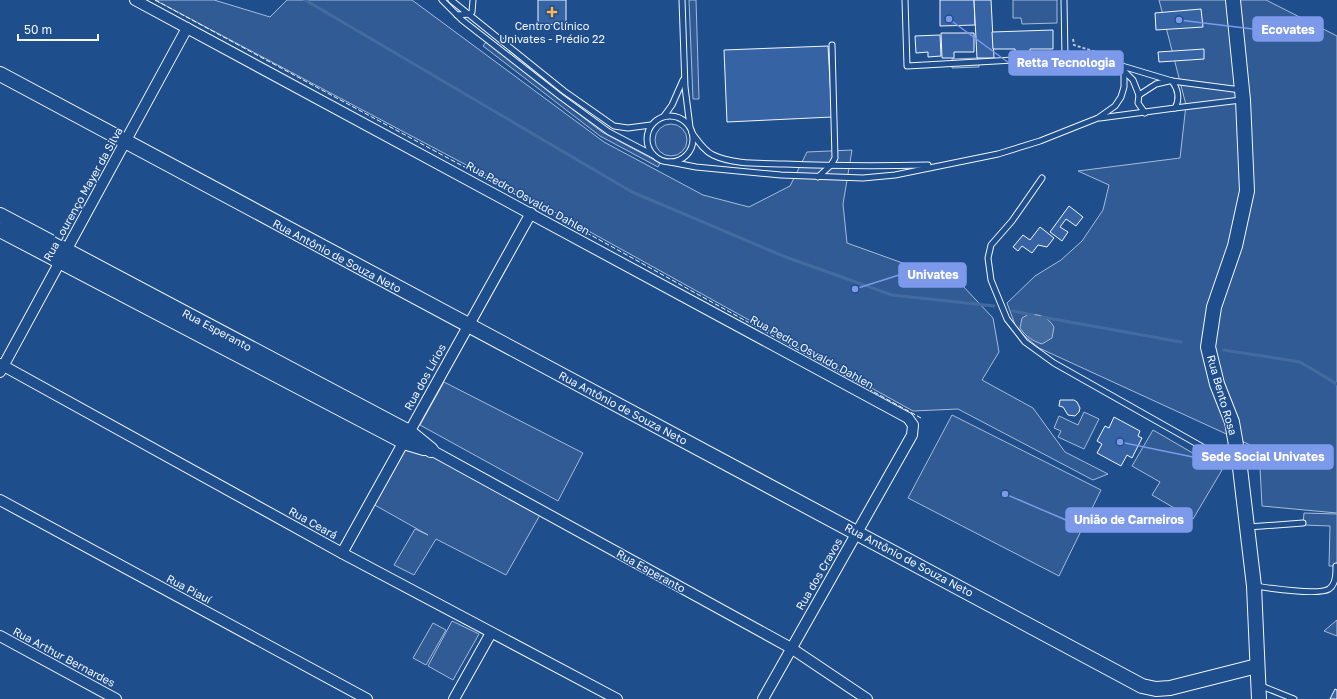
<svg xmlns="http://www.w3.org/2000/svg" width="1337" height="699" font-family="'Golos Text',sans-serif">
	<rect width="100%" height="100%" fill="#1f4e8c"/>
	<g fill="#305b95" stroke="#a8bbd7">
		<polygon points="155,0 214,0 270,17 287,0 412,0 604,142 703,195 749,207 790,186 807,152 852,150 843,204 847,243 961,284 993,318 999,352 982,380 1033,408 1065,452 1108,474 1093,480 958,409 913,411 538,203"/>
		<polygon points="689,0 696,0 699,99 693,99"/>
		<polygon points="1013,0 1057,0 1057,23 1022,24 1021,18 1013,18"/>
		<polygon points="1159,0 1266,0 1337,36 1337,513 1262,506 1259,449 1039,348 1017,330 1007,303 1035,276 1061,260 1082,241 1103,210 1109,185 1078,171 1180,158 1186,105"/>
		<polygon points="486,42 602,132 660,163 658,167 600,136 483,46"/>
		<polygon points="979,58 979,67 952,68 952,59"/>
		<circle cx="671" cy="140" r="16"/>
		<polygon points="444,382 583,453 558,501 420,425"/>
		<polygon points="1084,412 1099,419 1084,449 1058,437 1061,431 1054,428 1059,416 1078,425"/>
		<polygon points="952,415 1101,490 1059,576 908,498"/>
		<polygon points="1153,430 1222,470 1193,519 1152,495 1160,482 1132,466"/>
		<polygon points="407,443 540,515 506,575 436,539 414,575 394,565 415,529 428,535 373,504"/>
		<polygon points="1304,513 1337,514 1337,566 1329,566 1330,526 1303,525"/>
		<polygon points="1337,620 1337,636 1324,631"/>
		<polygon points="452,621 479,634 453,680 428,666"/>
		<polygon points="433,623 446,630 426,665 413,658"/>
	</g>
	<path fill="#446ba0" stroke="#a8bbd7" d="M1029,314c12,1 18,2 25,13l-2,11 -10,6c-9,-3 -16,-7 -22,-16l2,-10z"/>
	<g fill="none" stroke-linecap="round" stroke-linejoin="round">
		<g stroke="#446ba0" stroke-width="3">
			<polyline points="305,0 632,192 783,256 892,295 994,306"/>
			<polyline points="1013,311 1033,315"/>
			<polyline points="1042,317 1181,342"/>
			<polyline points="1224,350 1300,362 1337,384"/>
		</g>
	</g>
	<g fill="#3563a3" stroke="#f2f6ff">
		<polygon points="538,0 566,0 566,24 538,25"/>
		<polygon points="940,0 974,0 975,25 940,26"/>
		<polygon points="974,0 991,0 994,58 977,58"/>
		<polygon points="1201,9 1203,27 1156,30 1155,13"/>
		<polygon points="1053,30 1053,49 1030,49 1030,56 1015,56 1015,49 993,49 992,32"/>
		<polygon points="941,33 974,33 974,52 954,52 954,58 942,58"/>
		<polygon points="940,35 941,56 928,57 928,52 916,53 915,36"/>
		<polygon points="828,46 832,117 727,122 724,50"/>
		<polygon points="1204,49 1204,59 1159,62 1158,52"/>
		<polygon points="1069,206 1083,217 1076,226 1066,219 1060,227 1068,232 1062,241 1050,232"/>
		<polygon points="1040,227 1054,238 1047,247 1038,245 1032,253 1022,246 1018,251 1013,247 1023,235 1030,240"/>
		<polygon points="1060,400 1074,400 1077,402 1080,408 1079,412 1075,416 1068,415 1063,407 1059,406"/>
		<polygon points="1114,417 1140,431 1138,436 1142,438 1132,458 1127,455 1121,466 1097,453 1102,444 1097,441 1105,426 1109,428"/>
		<polygon points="1335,689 1337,690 1337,699 1330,699"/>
	</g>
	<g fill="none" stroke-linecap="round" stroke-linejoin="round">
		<defs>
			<g id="lane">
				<polyline points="442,0 462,20 561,97 609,132 653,155"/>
				<polyline points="451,0 564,91 614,126 628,128 651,125"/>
				<polyline points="682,0 685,87 690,127"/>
				<polyline points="905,0 907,66 1065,57 1112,63 1172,81 1241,90"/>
				<polyline points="1064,0 1065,57"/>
				<polyline points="457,15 470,14 472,12 473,0"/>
				<polyline points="1123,70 1133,80 1139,95"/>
				<polyline points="1175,108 1241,100"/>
				<polyline points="1145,113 1138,103 1139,95 1156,84 1169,81"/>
				<circle cx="670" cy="139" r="23"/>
				<polyline points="664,116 672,105 683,80"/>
				<path d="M1100,118l75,-10c5,-9 3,-19 -3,-27"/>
				<path d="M692,133c6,8 12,18 21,22 21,10 50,8 72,9 48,2 95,2 143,1"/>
				<polyline points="670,162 696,167 781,175 863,178 895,175 998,154 1040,141 1098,118 1115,106 1121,97 1124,87 1124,71"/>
				<polyline points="818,177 831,165 835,158 832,45"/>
				<polyline points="1042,178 1012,221 991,245 988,258 991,280 1007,319 1025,342 1054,363 1238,467"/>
				<polyline points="1248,527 1303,523"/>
				<path d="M1255,586c14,2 63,10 74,3 7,-5 7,-15 7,-23"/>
				<polyline points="1259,685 1294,699"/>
			</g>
			<g id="street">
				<polyline points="135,0 908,418 913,425 912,435 763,699"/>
				<polyline points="0,364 342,553 617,699"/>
				<polyline points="0,372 187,28"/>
				<polyline points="431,450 791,648 867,699"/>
				<polyline points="0,500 367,699"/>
				<polyline points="342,553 531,213"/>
				<polyline points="0,636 116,699"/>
				<polyline points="454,699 491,633"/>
			</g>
			<g id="secondary">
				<polyline points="1233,0 1243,100 1247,191 1235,246 1214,307 1208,347 1217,384 1232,422 1240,468 1254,586 1259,699"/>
				<polyline points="0,74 1142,686 1156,689 1170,688 1257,666"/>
				<polyline points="0,215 409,432 431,450"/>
				<polyline points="0,230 404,442 424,448"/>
			</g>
		</defs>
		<use href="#lane" stroke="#f2f6ff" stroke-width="7"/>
		<use href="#street" stroke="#f2f6ff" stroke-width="12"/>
		<use href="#secondary" stroke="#f2f6ff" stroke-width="16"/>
		<polyline stroke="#b3c4dc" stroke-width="2" stroke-dasharray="3 2" stroke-linecap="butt" points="1073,39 1074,45 1099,53"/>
		<use href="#lane" stroke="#1f4e8c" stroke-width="5"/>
		<use href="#street" stroke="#1f4e8c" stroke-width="10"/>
		<use href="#secondary" stroke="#1f4e8c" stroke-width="14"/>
		<polyline stroke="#f2f6ff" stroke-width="1" stroke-dasharray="5 2" stroke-linecap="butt" points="155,0 598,239 921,418"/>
	</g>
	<path fill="#ffb74d" stroke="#1f4e8c" stroke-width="1.5" d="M550 6h4v4h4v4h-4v4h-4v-4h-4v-4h4z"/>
	<g text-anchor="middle" stroke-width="3" stroke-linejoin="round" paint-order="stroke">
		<g font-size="11" fill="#f2f6ff" stroke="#1f4e8c">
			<text x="552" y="30">Centro Clínico<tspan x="552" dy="13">Univates - Prédio 22</tspan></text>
		</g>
		<g font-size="11" fill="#f2f6ff" stroke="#1f4e8c">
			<text transform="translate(83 194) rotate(-61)" y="4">Rua Lourenço Mayer da Silva</text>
			<text transform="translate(528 198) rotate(29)" y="4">Rua Pedro Osvaldo Dahlen</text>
			<text transform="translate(337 256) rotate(28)" y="4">Rua Antônio de Souza Neto</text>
			<text transform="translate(217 330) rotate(28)" y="4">Rua Esperanto</text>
			<text transform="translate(812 352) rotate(29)" y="4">Rua Pedro Osvaldo Dahlen</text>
			<text transform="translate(425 377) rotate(-61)" y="4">Rua dos Lírios</text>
			<text transform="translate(1222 395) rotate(74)" y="4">Rua Bento Rosa</text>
			<text transform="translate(623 408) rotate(28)" y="4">Rua Antônio de Souza Neto</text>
			<text transform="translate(313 523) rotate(29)" y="4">Rua Ceará</text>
			<text transform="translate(909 560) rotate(28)" y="4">Rua Antônio de Souza Neto</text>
			<text transform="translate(651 571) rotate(29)" y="4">Rua Esperanto</text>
			<text transform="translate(819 574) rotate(-60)" y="4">Rua dos Cravos</text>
			<text transform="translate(189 589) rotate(28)" y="4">Rua Piauí</text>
			<text transform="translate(64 657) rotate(28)" y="4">Rua Arthur Bernardes</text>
		</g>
	</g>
	<path fill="none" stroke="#7d9aea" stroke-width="1.5" d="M1179 20L1253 29M949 19L1009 63M855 289L899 275M1120 442L1193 457M1005 494L1066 520"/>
	<g fill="#7d9aea" stroke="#1f4e8c" stroke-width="1.5">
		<circle cx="1179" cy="20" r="4"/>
		<circle cx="949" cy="19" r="4"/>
		<circle cx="855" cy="289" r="4"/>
		<circle cx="1120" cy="442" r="4"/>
		<circle cx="1005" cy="494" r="4"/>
	</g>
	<g fill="#7d9aea" stroke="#7d9aea" stroke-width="1.5">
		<rect x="1253" y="17" width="70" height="24" rx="4"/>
		<rect x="1009" y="51" width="114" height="24" rx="4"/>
		<rect x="899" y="263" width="67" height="24" rx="4"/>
		<rect x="1193" y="445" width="140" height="24" rx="4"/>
		<rect x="1066" y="508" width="126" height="24" rx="4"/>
	</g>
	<g font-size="12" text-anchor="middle" font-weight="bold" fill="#fff">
		<text x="1288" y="34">Ecovates</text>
		<text x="1066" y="67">Retta Tecnologia</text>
		<text x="933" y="279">Univates</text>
		<text x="1263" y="461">Sede Social Univates</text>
		<text x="1129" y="524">União de Carneiros</text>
	</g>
	<path d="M18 34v6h80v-6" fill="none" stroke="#f2f6ff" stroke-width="2"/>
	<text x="24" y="34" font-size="12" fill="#f2f6ff" stroke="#1f4e8c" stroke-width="3" paint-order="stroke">50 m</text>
</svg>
